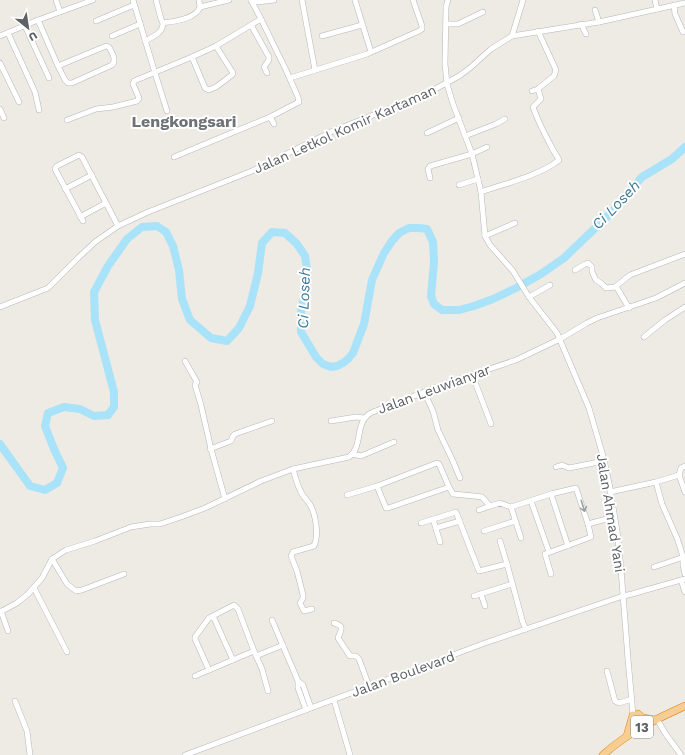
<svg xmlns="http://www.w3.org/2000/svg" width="685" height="755" font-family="'Work Sans',sans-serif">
	<rect width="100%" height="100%" fill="#eeeae4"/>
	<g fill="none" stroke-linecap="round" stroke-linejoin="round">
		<polyline stroke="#a8e3fa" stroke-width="8" points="0,444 30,486 45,490 57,483 63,468 54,449 45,426 48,413 64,407 80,409 94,416 108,415 114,407 114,392 95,320 94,292 108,266 127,239 142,227 157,226 166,232 173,246 179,270 182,299 190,320 211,338 227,341 239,328 250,306 258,273 262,243 272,232 285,233 297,244 305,256 308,276 301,312 301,332 316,357 323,364 331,367 337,366 343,363 348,359 353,353 364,324 372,280 384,253 392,241 399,233 409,228 419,228 427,229 433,242 434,262 431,296 434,304 442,310 459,310 474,306 493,299 516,288 541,274 564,258 612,212 642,177 672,159 685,147"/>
		<defs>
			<g id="minor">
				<polyline points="56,0 60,12"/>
				<polyline points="133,0 155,73 167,111"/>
				<polyline points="156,0 161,19 163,23"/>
				<polyline points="199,0 200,7 229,0"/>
				<polyline points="302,0 315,70"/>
				<polyline points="355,0 371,52"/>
				<polyline points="448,0 446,7 445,64 447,84 453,104 472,154 481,192 485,236 490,245 513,271 529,297 557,333 589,408 603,456 609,483 617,531 621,569 628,659 633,715 637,730"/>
				<polyline points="655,0 657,9"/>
				<polyline points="251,1 258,2 274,0"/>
				<polyline points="674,5 675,14 683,32"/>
				<polyline points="595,10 599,22"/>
				<path d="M38,20l20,46 7,14 3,3h4l40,-18c5,-5 0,-12 -3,-18l-3,-1 -48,20"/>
				<polyline points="96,21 134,5"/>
				<polyline points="446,24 458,24 483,12"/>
				<polyline points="581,24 586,34"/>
				<polyline points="251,25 269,57 269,60 264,67 267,73"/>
				<polyline points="25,26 49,78"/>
				<polyline points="8,33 35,92 39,110"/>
				<polyline points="0,36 38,20 93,0"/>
				<polyline points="112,36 140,24"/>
				<polyline points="322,36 362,25"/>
				<polyline points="512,36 523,0"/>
				<path d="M145,41c9,-5 18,-8 18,-18 12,-2 33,-4 37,-16"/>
				<polyline points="192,57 205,88 209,90 216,87 232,75 233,73 216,46"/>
				<polyline points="0,63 19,102"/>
				<polyline points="290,78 367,54 419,31 422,29 422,26 413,0"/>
				<polyline points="532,91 538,89"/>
				<polyline points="0,109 4,118"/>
				<polyline points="270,117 274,124"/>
				<polyline points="67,120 96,109 113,107 137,101 139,98 133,84 134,81 192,57 216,46 261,19 251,0"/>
				<polyline points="427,133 459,118"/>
				<polyline points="465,136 496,124 505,119"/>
				<polyline points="174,157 270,117 299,102 298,97 286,70 261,19"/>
				<polyline points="430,178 428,169 430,166 472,154 487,147"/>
				<polyline points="459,185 478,179"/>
				<polyline points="65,189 92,175"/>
				<path d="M481,192c23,-8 60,-17 78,-32 -2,-5 -6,-9 -8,-14 -7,-13 -13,-25 -18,-39l8,-8 -3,-10 1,-1 15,-12 2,-6 -18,-39"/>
				<polyline points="80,217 106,203"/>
				<polyline points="83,221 55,169 57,166 79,155 82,157 118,226"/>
				<polyline points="485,236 515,223"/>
				<polyline points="575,270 585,264 588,263 592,267 592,272 596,280 601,283 606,288 615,287 630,275 685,254"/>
				<polyline points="615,287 617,288 629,308"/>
				<polyline points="529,297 550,285"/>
				<polyline points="0,307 48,288 78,258 95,242 118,226 148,212 252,171 333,131 426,94 459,76 470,68 491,49 512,36 599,22 685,3"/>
				<polyline points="644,337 665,320 685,307"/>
				<polyline points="185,361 197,382 195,385 201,405 211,449 225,499"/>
				<polyline points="472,374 491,424"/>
				<polyline points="424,392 433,411 438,430 452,459 460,478"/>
				<polyline points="331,421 356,417 364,418"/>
				<polyline points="210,449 231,441 233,436 235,434 272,421"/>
				<polyline points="352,454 361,456 394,442"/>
				<polyline points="556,467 562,465 569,468 604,461"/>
				<path d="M293,469c2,7 4,15 7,21 2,5 6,9 9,13 7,10 10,32 5,43l-21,6 -2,4 6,15 6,24v3l-3,5 4,8 8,-2"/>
				<polyline points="679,475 685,492"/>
				<polyline points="679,475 681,468 685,466"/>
				<polyline points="656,482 662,504 677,538 681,550 683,557 683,565 685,574"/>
				<polyline points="377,486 386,508 388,508 449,487"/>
				<polyline points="610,492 656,482 679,475"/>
				<polyline points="551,494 568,546"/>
				<polyline points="347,495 377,486 437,463 439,464 449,487 453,494 474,496 482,497 490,506"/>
				<polyline points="531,501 549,552"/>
				<polyline points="479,510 490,506 500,503 511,507"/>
				<polyline points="433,519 440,542"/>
				<polyline points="421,523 456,512 479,571 507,564 523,623 526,629"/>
				<polyline points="588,524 614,517"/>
				<polyline points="436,528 460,521"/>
				<polyline points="484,531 515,521"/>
				<polyline points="521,538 511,507 551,494 576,488 588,524 591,537 545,554 551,574"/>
				<polyline points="500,541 507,564"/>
				<polyline points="52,559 67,584 76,591 82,590 124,574"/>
				<polyline points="654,567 684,557"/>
				<polyline points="681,580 685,592"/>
				<polyline points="34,588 67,652"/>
				<polyline points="481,594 485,606"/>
				<polyline points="474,596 512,584"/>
				<polyline points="1,611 8,631"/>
				<path d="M0,612l17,-9 11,-9 14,-16 10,-19 14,-9 29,-9 36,-14 19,-3h10l21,-7 24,-9 56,-27 32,-12 56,-12c13,-10 7,-28 16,-39 2,-3 5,-5 8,-6l72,-28 71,-24 44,-21 27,-16 10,-5 59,-20 29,-15"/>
				<polyline points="213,616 233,660"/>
				<polyline points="272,620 298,681 298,688 306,710"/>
				<path d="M334,623c11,3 7,7 4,15l12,18h6l3,3 10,27"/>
				<polyline points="256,656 283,645"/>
				<polyline points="209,670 195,639 195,637 209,618 234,605 238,609 254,651 262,669 268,691"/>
				<polyline points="607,671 615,701 619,703 632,699"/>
				<polyline points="195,676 254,651"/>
				<polyline points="298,681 303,685 311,708"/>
				<polyline points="334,700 350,755"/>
				<polyline points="15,701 27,731 30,755"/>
				<polyline points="657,719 665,733 681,755"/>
				<polyline points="185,755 485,643 623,596 632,594 685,579"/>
			</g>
			<g id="highway">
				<polyline points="638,714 643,718 655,720"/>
				<polyline points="627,736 633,715"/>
				<path d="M603,755c24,-22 53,-36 82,-49"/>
			</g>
		</defs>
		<use href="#minor" stroke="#b5b7ba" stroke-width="6"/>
		<use href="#highway" stroke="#e4800e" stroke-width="8"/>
		<use href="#minor" stroke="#fff" stroke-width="5"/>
		<use href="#highway" stroke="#f6ce93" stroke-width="7"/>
	</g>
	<defs><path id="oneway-shaft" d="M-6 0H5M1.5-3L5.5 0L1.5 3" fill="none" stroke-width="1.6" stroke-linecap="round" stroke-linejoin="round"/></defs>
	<use stroke="#9da0a2" href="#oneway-shaft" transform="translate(583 506) rotate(72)"/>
	<g text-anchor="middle" stroke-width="4" stroke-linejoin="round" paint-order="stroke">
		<rect fill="#fff" stroke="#8d9092" stroke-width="1" x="631" y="716" width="22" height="22" rx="3"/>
		<g font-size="13" font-weight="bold" fill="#5c6164">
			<text x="642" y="732">13</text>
		</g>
		<g font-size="14" fill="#5c6164" stroke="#fff">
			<text transform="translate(345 129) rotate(-24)" y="5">Jalan Letkol Komir Kartaman</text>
			<text transform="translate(434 389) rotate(-20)" y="5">Jalan Leuwianyar</text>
			<text transform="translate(611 513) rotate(81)" y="5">Jalan Ahmad Yani</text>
			<text transform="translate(403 674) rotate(-20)" y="5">Jalan Boulevard</text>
		</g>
		<g font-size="15" font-style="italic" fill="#407a9a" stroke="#fff">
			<text transform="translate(616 205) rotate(-46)" y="5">Ci Loseh</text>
			<text transform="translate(304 298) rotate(-88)" y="5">Ci Loseh</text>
		</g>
		<g font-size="16" font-weight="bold" fill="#6d7376" stroke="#fff">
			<text x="184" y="127">Lengkongsari</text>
		</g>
	</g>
	<g transform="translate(28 28) rotate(150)" stroke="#ffffff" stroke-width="3" paint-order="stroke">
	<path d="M0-3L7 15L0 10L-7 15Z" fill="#5c6164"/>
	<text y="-6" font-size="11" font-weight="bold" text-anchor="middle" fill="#5c6164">U</text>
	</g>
</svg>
